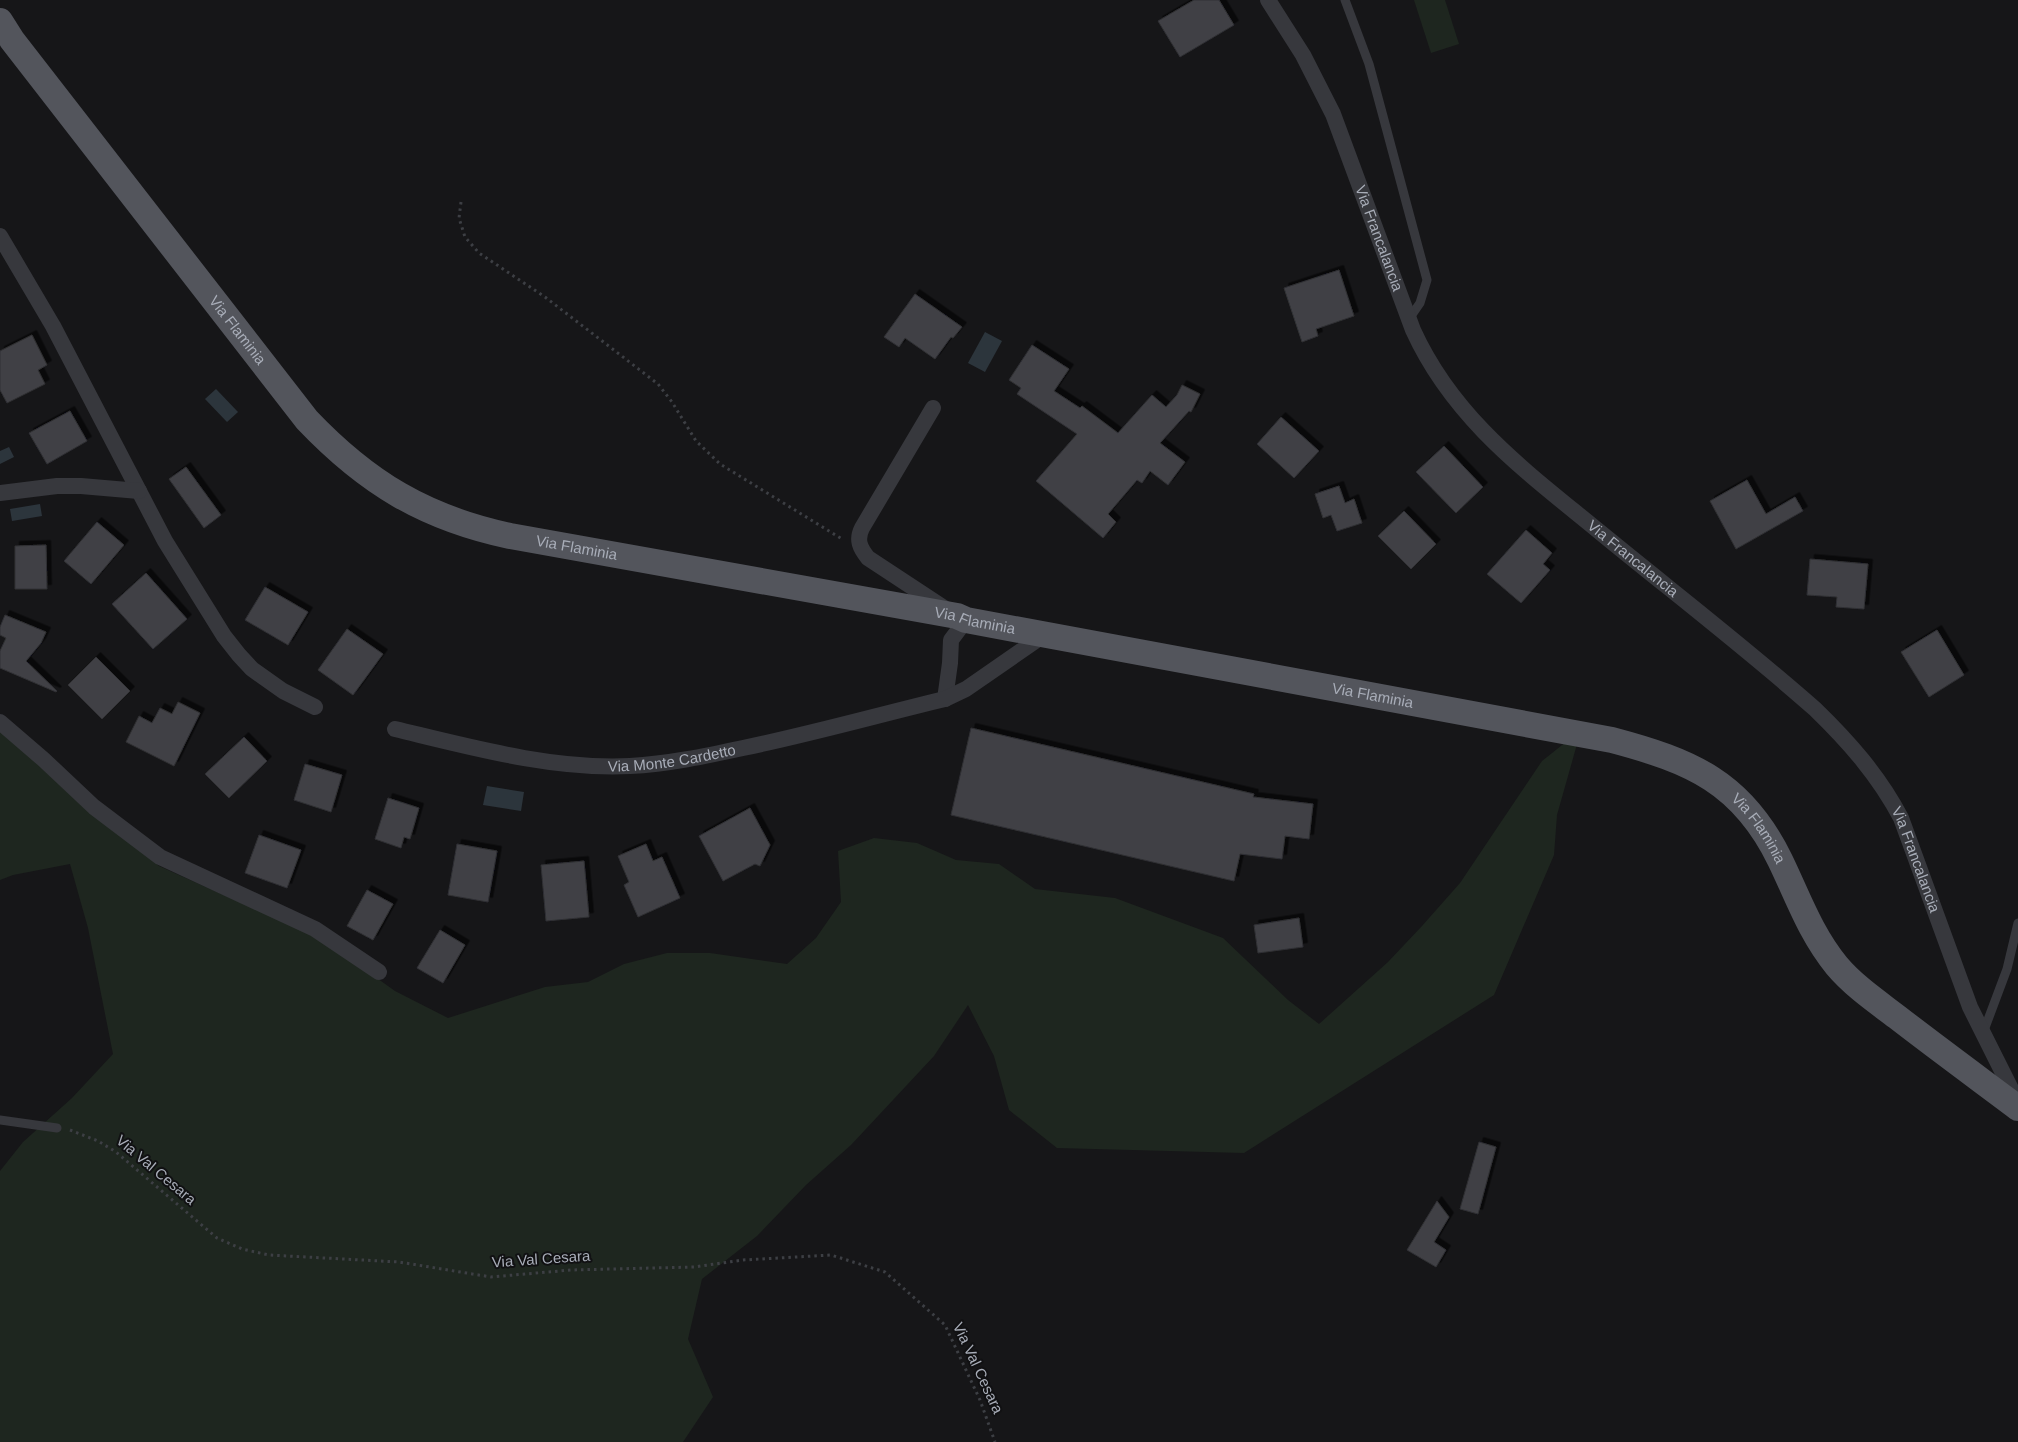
<svg xmlns="http://www.w3.org/2000/svg" width="2018" height="1442" font-family="Arial,sans-serif">
	<defs>
		<filter id="shadow"><feDropShadow dx="4.5" dy="-4.5" stdDeviation="0" flood-color="#0009"/></filter>
	</defs>
	<rect width="100%" height="100%" fill="#161618"/>
	<g fill="#1e261f">
		<polygon points="1414,0 1445,0 1459,44 1431,53"/>
		<polygon points="0,727 121,835 159,866 322,939 395,991 448,1018 545,987 588,982 624,964 667,953 710,953 787,964 816,938 841,902 838,851 874,838 917,843 956,860 999,864 1035,889 1115,898 1223,938 1288,1000 1319,1024 1388,962 1422,926 1460,883 1542,761 1581,730 1557,815 1554,855 1494,995 1244,1153 1057,1148 1009,1110 994,1056 968,1005 934,1056 851,1145 806,1185 757,1236 702,1279 688,1339 713,1397 683,1442 0,1442 0,1171 23,1142 72,1098 113,1054 88,928 70,864 13,875 0,880"/>
	</g>
	<g fill="#2c353c">
		<polygon points="985,332 1002,341 985,372 968,363"/>
		<polygon points="216,389 238,412 227,422 205,399"/>
		<polygon points="9,447 14,457 0,464 0,451"/>
		<polygon points="40,504 42,516 12,521 10,509"/>
		<polygon points="487,786 524,792 521,811 483,805"/>
	</g>
	<g fill="#404145" stroke="#303034" filter="url(#shadow)">
		<polygon points="1194,0 1219,0 1234,25 1180,57 1158,21"/>
		<polygon points="1339,270 1354,316 1316,329 1318,336 1302,342 1284,288"/>
		<polygon points="915,294 962,327 953,338 951,337 935,359 905,338 899,347 884,337"/>
		<polygon points="32,335 47,365 38,370 45,384 7,403 0,390 0,351"/>
		<polygon points="1032,345 1069,369 1054,391 1080,408 1082,406 1118,433 1152,395 1166,407 1177,395 1182,385 1200,394 1191,412 1189,411 1160,443 1185,462 1168,485 1150,471 1142,483 1137,480 1108,514 1116,522 1103,538 1036,481 1077,434 1017,394 1021,388 1009,380"/>
		<polygon points="70,411 87,441 47,464 29,433"/>
		<polygon points="1281,417 1319,451 1294,478 1257,444"/>
		<polygon points="1444,446 1483,487 1456,513 1416,472"/>
		<polygon points="186,467 221,515 204,528 169,479"/>
		<polygon points="1747,480 1766,514 1795,497 1803,511 1736,549 1710,501"/>
		<polygon points="1339,486 1345,503 1354,499 1362,523 1337,531 1331,515 1323,518 1315,494"/>
		<polygon points="1404,511 1436,544 1411,569 1378,536"/>
		<polygon points="97,522 124,545 91,584 64,561"/>
		<polygon points="1526,530 1552,553 1543,564 1550,570 1521,603 1487,574"/>
		<polygon points="46,545 47,589 15,589 15,546"/>
		<polygon points="1810,559 1868,564 1864,609 1836,607 1837,597 1807,595"/>
		<polygon points="146,573 187,619 153,649 112,604"/>
		<polygon points="265,587 308,612 288,645 245,620"/>
		<polygon points="5,615 46,632 41,643 26,661 57,691 56,692 0,668 0,651 6,638 0,635 0,627"/>
		<polygon points="347,629 383,654 353,695 318,670"/>
		<polygon points="1937,630 1964,675 1929,697 1901,652"/>
		<polygon points="96,657 130,691 102,719 68,685"/>
		<polygon points="178,702 200,713 174,766 126,742 139,716 152,723 160,708 172,714"/>
		<polygon points="971,728 1254,794 1253,797 1313,804 1309,839 1285,836 1282,859 1240,854 1234,881 951,815"/>
		<polygon points="244,737 267,761 229,798 205,774"/>
		<polygon points="305,764 342,775 331,812 294,800"/>
		<polygon points="388,798 419,808 410,839 404,837 401,848 375,839"/>
		<polygon points="750,808 770,845 760,866 755,864 723,881 699,836"/>
		<polygon points="259,835 301,850 287,888 245,873"/>
		<polygon points="457,844 497,851 488,902 448,895"/>
		<polygon points="646,844 653,861 662,857 680,898 638,917 624,885 629,882 618,856"/>
		<polygon points="584,861 589,917 546,921 541,865"/>
		<polygon points="367,890 393,904 373,940 347,926"/>
		<polygon points="1299,918 1303,947 1258,953 1254,925"/>
		<polygon points="440,930 465,945 443,983 417,968"/>
		<polygon points="1479,1142 1496,1147 1478,1214 1460,1209"/>
		<polygon points="1437,1201 1449,1217 1434,1242 1446,1250 1436,1267 1407,1250"/>
	</g>
	<g fill="none" stroke-linecap="round" stroke-linejoin="round">
		<g stroke="#3d3f44" stroke-width="3" stroke-dasharray="2.5 4" stroke-linecap="butt">
			<polyline points="461,202 459,218 465,237 479,253 545,297 658,384 672,402 696,441 720,464 842,539"/>
			<polyline points="70,1130 98,1141 116,1152 217,1238 242,1249 269,1255 399,1262 491,1277 571,1270 694,1267 743,1260 831,1255 885,1272 945,1325 980,1400 995,1442"/>
		</g>
		<g stroke="#37383d" stroke-width="9">
			<polyline points="1345,0 1369,64 1427,280 1420,303 1409,319"/>
			<polyline points="1983,1033 2007,969 2018,923"/>
			<polyline points="0,1120 57,1128"/>
		</g>
		<g stroke="#37383d" stroke-width="16">
			<path id="s1" d="M1268,0l35,55 30,59 80,216c41,90 114,142 188,203 72,59 145,115 214,176 34,33 64,67 86,109l69,189 48,96"/>
			<polyline points="0,236 53,326 165,541 224,636 239,655 252,669 283,691 315,707"/>
			<path d="M933,408l-71,120c-6,12 -2,20 6,30l79,52"/>
			<polyline points="0,493 57,486 81,486 139,491"/>
			<polyline points="945,699 950,663 951,640 966,620"/>
			<polyline points="0,722 43,759 94,807 160,857 315,929 379,972"/>
			<path id="s2" d="M395,729c75,18 158,41 235,37 38,-2 76,-10 113,-18 68,-14 135,-33 202,-49l21,-10 78,-54"/>
		</g>
		<path stroke="#53555c" stroke-width="26" id="s3" d="M0,21l12,19 295,380c60,63 118,98 203,116l447,80 9,4 646,120c79,21 130,42 168,120 18,37 30,73 57,106 17,20 39,35 60,51 40,31 81,61 121,91"/>
	</g>
	<g text-anchor="middle" stroke-width="4" stroke-linejoin="round" paint-order="stroke">
		<g font-size="15" fill="#a8adb8" stroke="#111113">
			<text dy="5" stroke="none"><textPath href="#s1" startOffset="264">Via Francalancia</textPath></text>
			<text dy="5" stroke="none"><textPath href="#s3" startOffset="390">Via Flaminia</textPath></text>
			<text dy="5" stroke="none"><textPath href="#s3" startOffset="809">Via Flaminia</textPath></text>
			<text dy="5" stroke="none"><textPath href="#s1" startOffset="682">Via Francalancia</textPath></text>
			<text dy="5" stroke="none"><textPath href="#s3" startOffset="1214">Via Flaminia</textPath></text>
			<text dy="5" stroke="none"><textPath href="#s3" startOffset="1619">Via Flaminia</textPath></text>
			<text dy="5" stroke="none"><textPath href="#s2" startOffset="281">Via Monte Cardetto</textPath></text>
			<text dy="5" stroke="none"><textPath href="#s3" startOffset="2039">Via Flaminia</textPath></text>
			<text dy="5" stroke="none"><textPath href="#s1" startOffset="1102">Via Francalancia</textPath></text>
			<text transform="translate(156 1170) rotate(40)" y="5">Via Val Cesara</text>
			<text transform="translate(541 1259) rotate(-4)" y="5">Via Val Cesara</text>
			<text transform="translate(978 1368) rotate(65)" y="5">Via Val Cesara</text>
		</g>
	</g>
</svg>
